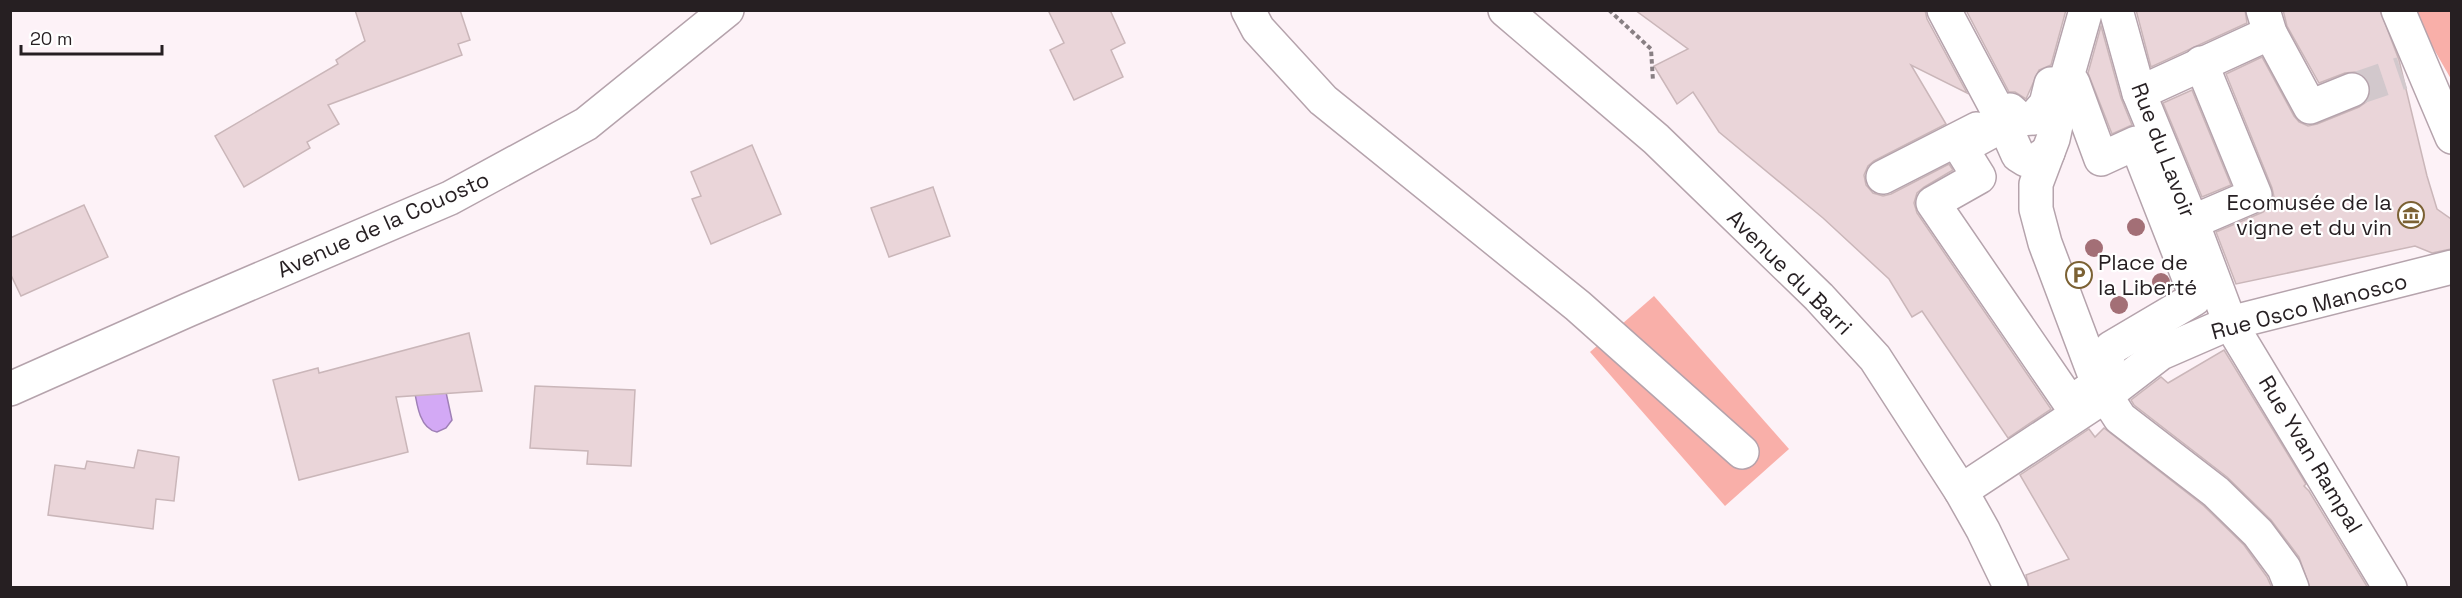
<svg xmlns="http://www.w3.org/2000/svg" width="2462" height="598" font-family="'Space Grotesk',sans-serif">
	<rect width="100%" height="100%" fill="#fdf2f7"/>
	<g fill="#f9afa9">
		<polygon points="2412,11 2451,11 2451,79"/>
		<polygon points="1654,296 1789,449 1725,506 1590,352"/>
	</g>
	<path fill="#d3a9f5" stroke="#9f80b6" stroke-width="1.5" d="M441,369l11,51 -6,8 -9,4c-21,-4 -21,-39 -25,-56z"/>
	<g fill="#ead5d9" stroke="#cab6b9" stroke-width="1.5">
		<polygon points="355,10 460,10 470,40 458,44 462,55 328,105 339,124 307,142 310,148 244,187 215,136 338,64 336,60 365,41"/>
		<polygon points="1048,10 1110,10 1125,43 1111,50 1123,77 1074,100 1050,50 1064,43"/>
		<polygon points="1635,10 1925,10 1927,19 1967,93 1911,65 1946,124 1874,161 1868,166 1864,175 1866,185 1873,193 1883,196 1891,194 1949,164 1953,170 1924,187 1917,193 1914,203 1917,213 2051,409 2008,438 1922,311 1912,317 1889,279 1823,218 1719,132 1693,92 1677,104 1654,66 1688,49"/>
		<polygon points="1966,10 2066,10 2051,65 2039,70 2026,99 2015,92 2009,92"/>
		<polygon points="2136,10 2245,10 2247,23 2151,67"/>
		<polygon points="2283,10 2380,10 2399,60 2427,176 2437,209 2451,219 2451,249 2432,253 2415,246 2236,284 2216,232 2263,212 2270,206 2274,197 2272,188 2226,74 2262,57 2294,116 2299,122 2308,126 2317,124 2359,107 2366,102 2370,93 2369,82 2364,76 2355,72 2345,73 2319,83 2287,26"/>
		<polygon points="2101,26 2121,98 2132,125 2112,134 2088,73"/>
		<polygon points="2192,90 2231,185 2202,197 2163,103"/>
		<polygon points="752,145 781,214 711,244 692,199 701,196 691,172"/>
		<polygon points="933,187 950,236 889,257 871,208"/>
		<polygon points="84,205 108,257 21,296 10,273 10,238"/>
		<polygon points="469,333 482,391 396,397 408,452 299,480 273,380 318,368 319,373"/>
		<polygon points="2224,350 2306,484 2304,486 2309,491 2368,588 2310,588 2299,557 2271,520 2227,477 2134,405 2131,400 2161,377 2168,383"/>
		<polygon points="535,386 635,390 631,466 587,464 588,451 530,448"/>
		<polygon points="2104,428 2204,506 2244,545 2267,577 2272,588 2029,588 2026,575 2069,559 2020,475 2089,429 2095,437"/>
		<polygon points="138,450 179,457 174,501 156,499 153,529 48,515 55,465 85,469 87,461 134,468"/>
	</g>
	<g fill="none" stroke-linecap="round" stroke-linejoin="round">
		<polyline stroke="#d2c8cc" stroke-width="33" stroke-dasharray="33 16" stroke-linecap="butt" points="2352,90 2402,73"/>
		<defs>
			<g id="street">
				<polyline points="1248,10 1258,29 1323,100 1578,306 1742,452"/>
				<polyline points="1505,10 1656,139 1819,297 1875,358 1961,491 1983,530 2011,588"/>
				<polyline points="1944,10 2001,117 2018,155 2026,160 2035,161 2048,152"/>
				<polyline points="2086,10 2065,84 2053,139 2036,184 2036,209 2045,243 2098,384 2120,418 2216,492 2258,533 2284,568 2292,588"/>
				<polyline points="2116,10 2139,93 2192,222 2230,323 2390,588"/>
				<polyline points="2263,10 2270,33 2310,107 2352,90"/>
				<polyline points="2398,10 2452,137"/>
				<polygon points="2073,83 2101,159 2136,143 2194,291 2194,299 2111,348 2098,384 2070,403 1933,203 1979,177 1961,148 2005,124 2010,110 2020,119 2034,118 2046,104 2051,84"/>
				<polyline points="2139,93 2270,33"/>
				<polyline points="1883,177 1977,129"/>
				<polyline points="2192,222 2255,195 2201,63"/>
				<polyline points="1961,491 2105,396 2161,353 2230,323 2452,267"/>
			</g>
			<polyline id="secondary" points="10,389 188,310 450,198 586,124 727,10"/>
		</defs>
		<use href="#street" stroke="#b5a3ac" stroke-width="36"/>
		<use href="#secondary" stroke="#b5a3ac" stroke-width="36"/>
		<polyline stroke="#887f83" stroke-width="4" stroke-dasharray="4.5 3" stroke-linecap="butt" points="1609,10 1651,49 1653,81"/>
		<use href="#street" stroke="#fff" stroke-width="33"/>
		<use href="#secondary" stroke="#fff" stroke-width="33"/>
	</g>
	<g fill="#a36f76">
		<circle cx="2136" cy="227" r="9"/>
		<circle cx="2094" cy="248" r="9"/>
		<circle cx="2161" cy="282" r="9"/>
		<circle cx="2119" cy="305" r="9"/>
	</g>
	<defs>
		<symbol id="museum-ring" viewBox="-11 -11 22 22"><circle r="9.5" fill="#fff" stroke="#7b6133" stroke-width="1.5"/><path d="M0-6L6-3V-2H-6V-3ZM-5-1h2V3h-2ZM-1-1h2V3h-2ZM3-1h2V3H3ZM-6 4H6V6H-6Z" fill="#7b6133"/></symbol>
		<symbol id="parking-ring" viewBox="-11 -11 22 22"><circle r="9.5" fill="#fff" stroke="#7b6133" stroke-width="1.5"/><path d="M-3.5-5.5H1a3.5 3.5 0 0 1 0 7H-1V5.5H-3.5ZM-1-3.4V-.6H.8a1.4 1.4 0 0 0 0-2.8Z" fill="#7b6133"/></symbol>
	</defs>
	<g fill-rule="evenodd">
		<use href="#museum-ring" x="2396" y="200" width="30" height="30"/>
		<use href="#parking-ring" x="2064" y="260" width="30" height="30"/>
	</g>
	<g text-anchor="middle" stroke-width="4.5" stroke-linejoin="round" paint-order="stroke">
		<g font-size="22" fill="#261f22" stroke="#fff">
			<text transform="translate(2164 150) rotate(69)" y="8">Rue du Lavoir</text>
			<text transform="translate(383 224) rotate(-24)" y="8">Avenue de la Couosto</text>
			<text transform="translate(1790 272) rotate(45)" y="8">Avenue du Barri</text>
			<text transform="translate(2309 306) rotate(-15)" y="8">Rue Osco Manosco</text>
			<text transform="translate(2311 454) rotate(59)" y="8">Rue Yvan Rampal</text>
		</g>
		<g font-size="22" fill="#261f22" stroke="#fff" text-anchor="end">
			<text x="2392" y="210">Ecomusée de la<tspan x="2392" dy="25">vigne et du vin</tspan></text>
			<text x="2098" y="270" text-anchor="start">Place de<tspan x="2098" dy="25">la Liberté</tspan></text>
		</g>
	</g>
	<rect width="2462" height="598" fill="none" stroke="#261f22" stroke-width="24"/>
	<path d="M21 45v9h141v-9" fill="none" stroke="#261f22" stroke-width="3"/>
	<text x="30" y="45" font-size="18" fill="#261f22" stroke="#ffffff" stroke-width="4.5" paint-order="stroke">20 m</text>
</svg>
